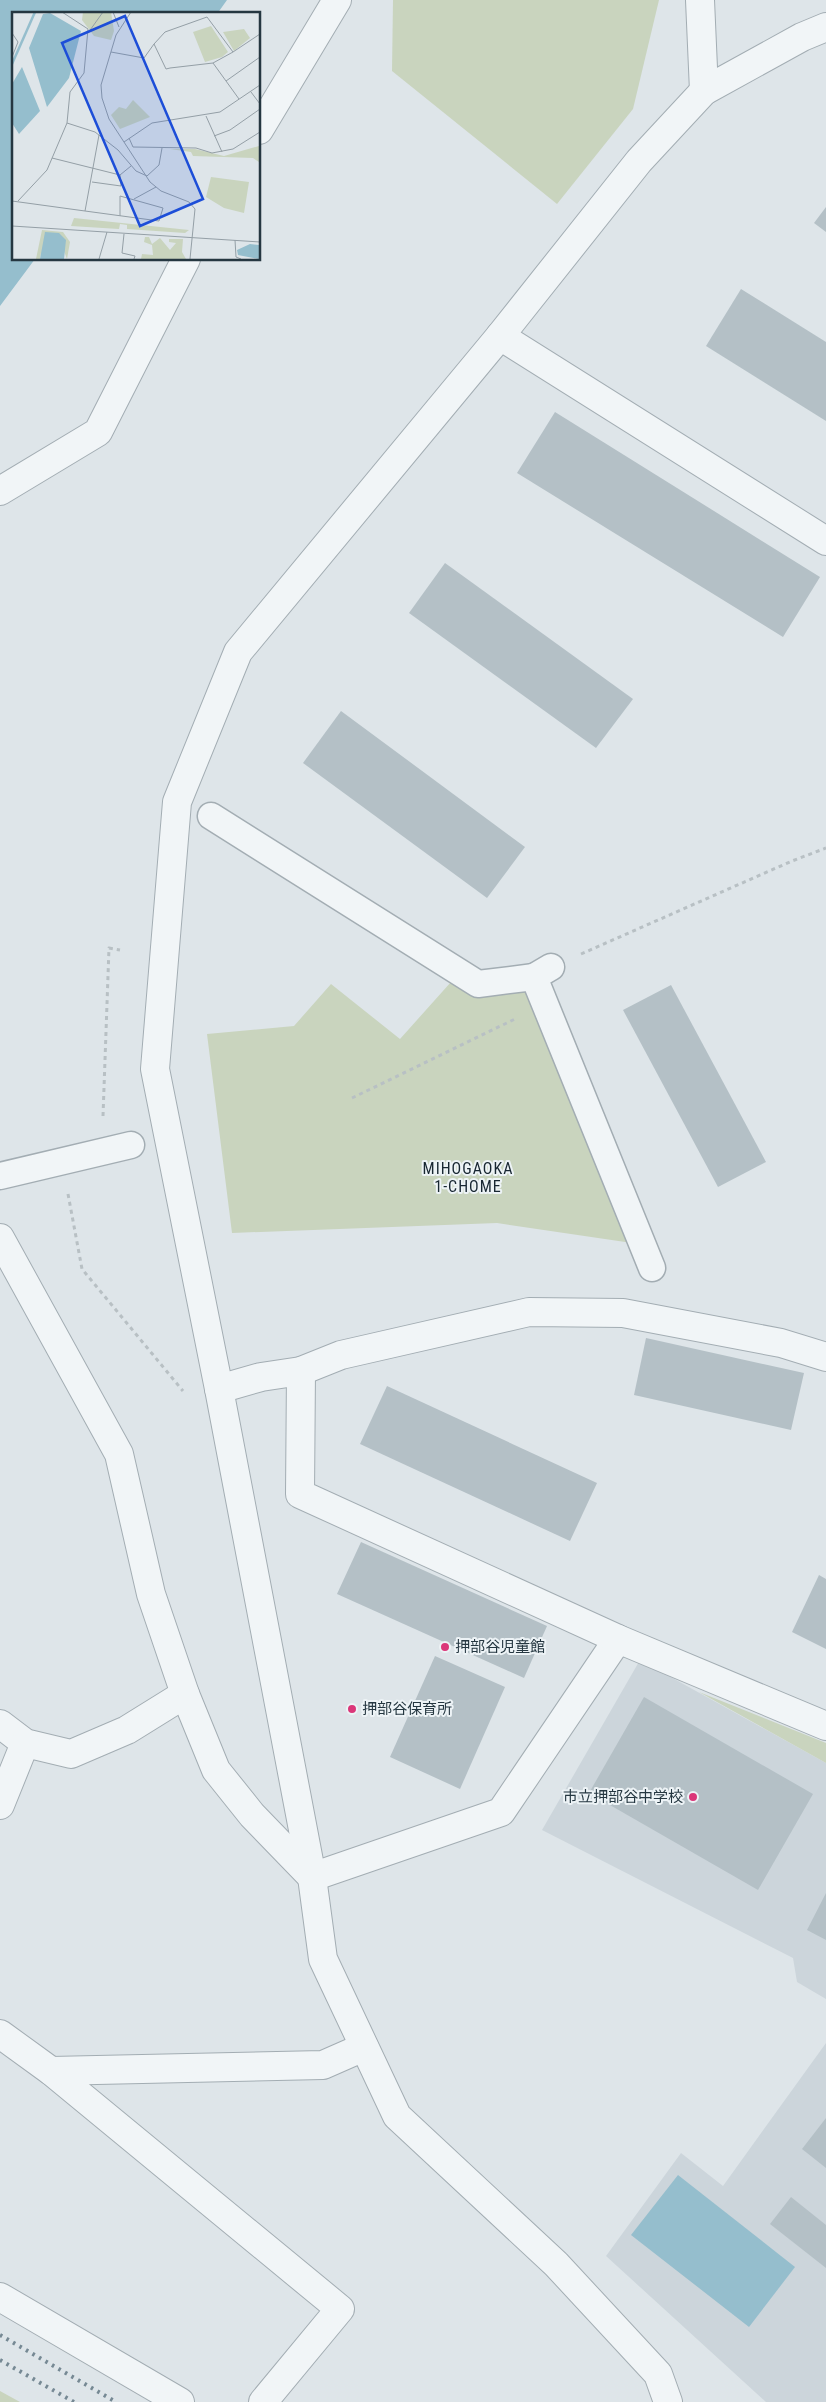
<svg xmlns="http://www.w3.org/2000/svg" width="826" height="2402" font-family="'Roboto Condensed','Noto Sans JP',sans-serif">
	<rect width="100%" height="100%" fill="#dee5e9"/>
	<g fill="#ccd5db">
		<polygon points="640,1660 826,1763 826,1999 797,1982 793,1958 542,1830"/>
		<polygon points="826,2043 826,2402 766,2402 606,2256 681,2153 723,2186"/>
	</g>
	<g fill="#c9d4be">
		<polygon points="393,0 659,0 633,109 557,204 392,71"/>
		<polygon points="516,966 632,1243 497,1223 232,1233 207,1034 294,1026 331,984 400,1039 451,982"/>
		<polygon points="699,1692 826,1743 826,1763"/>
		<polygon points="0,2391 20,2402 0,2402"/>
	</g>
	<g fill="#95becd">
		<polygon points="0,0 227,0 217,14 14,14 14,259 35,259 0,306"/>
		<polygon points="678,2175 795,2267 749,2327 631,2235"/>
	</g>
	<g fill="#b4c0c6">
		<polygon points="826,207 826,232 814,223"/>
		<polygon points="741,289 826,342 826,421 706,346"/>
		<polygon points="555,412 820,577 783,637 517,473"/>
		<polygon points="445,563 633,699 596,748 409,613"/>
		<polygon points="341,711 525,847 487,898 303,763"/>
		<polygon points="671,985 766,1162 718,1187 623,1010"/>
		<polygon points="646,1338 804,1373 791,1430 634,1395"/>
		<polygon points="387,1386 597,1483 570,1541 360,1444"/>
		<polygon points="361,1542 547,1626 524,1678 337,1594"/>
		<polygon points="819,1575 826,1579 826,1649 792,1632"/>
		<polygon points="435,1656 505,1687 460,1789 390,1757"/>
		<polygon points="644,1697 813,1794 758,1890 589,1793"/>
		<polygon points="826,1893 826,1940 807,1930"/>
		<polygon points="826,2118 826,2168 802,2149"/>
		<polygon points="791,2197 826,2225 826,2268 770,2224"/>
	</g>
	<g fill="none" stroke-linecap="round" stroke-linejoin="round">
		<defs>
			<g id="pedestrian">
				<polyline points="211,816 478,984 534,977"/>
				<polyline points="551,967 534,977 652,1268"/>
				<polyline points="0,1176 131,1145"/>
			</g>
			<g id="minor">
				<polyline points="700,0 704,91"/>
				<polyline points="259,130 337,0"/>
				<polyline points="500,336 826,541"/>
				<polyline points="0,491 98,432 186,259"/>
				<polyline points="0,1238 119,1454 151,1594 185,1694 216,1770 252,1815 312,1877 501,1812 618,1639"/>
				<polyline points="301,1371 300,1494 618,1639 826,1726"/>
				<polyline points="219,1389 261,1377 301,1371 341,1355 529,1312 623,1313 781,1343 826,1357"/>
				<polyline points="0,1724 25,1743 71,1754 127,1730 185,1694"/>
				<polyline points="0,1805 25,1743"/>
				<polyline points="0,2034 51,2071 340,2309 263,2402"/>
				<polyline points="51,2071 323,2065 364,2047"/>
				<polyline points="0,2297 180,2402"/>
			</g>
			<polyline id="tertiary" points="668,2402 658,2374 556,2264 397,2116 323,1959 312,1877 219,1389 155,1069 177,802 238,652 500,336 639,161 704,91 802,37 826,27"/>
		</defs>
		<use href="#pedestrian" stroke="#a3adb3" stroke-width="29"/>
		<use href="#minor" stroke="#a3adb3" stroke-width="30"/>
		<use href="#tertiary" stroke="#a3adb3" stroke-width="30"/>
		<g stroke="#b8c0c4" stroke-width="3" stroke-dasharray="4 4" stroke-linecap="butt">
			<polyline points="581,954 792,861 826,848"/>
			<polyline points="352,1098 515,1019"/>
			<polyline points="103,1116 109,948 120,950"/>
			<polyline points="68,1194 82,1269 183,1391"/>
		</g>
		<use href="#pedestrian" stroke="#f1f5f7" stroke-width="26"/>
		<use href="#minor" stroke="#f1f5f7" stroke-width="28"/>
		<use href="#tertiary" stroke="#f1f5f7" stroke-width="28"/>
		<g stroke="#768994" stroke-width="4" stroke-dasharray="2.5 5" stroke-linecap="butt">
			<polyline points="0,2335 116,2402"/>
			<polyline points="0,2360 74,2402"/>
		</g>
	</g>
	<g fill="#db3679" stroke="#edf3f6" stroke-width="2">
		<circle cx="445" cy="1647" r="5"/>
		<circle cx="352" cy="1709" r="5"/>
		<circle cx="693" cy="1797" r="5"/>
	</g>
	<g text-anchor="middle" stroke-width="4" stroke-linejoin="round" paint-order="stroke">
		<g font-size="15" fill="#253741" stroke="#edf3f6" text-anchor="start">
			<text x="455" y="1652">押部谷児童館</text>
			<text x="362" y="1714">押部谷保育所</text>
			<text x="683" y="1802" text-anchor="end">市立押部谷中学校</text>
		</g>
		<g font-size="16" letter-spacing="1" fill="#182732" stroke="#edf3f6">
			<text x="468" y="1174">MIHOGAOKA<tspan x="468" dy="18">1-CHOME</tspan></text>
		</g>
	</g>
	<g transform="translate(12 12)">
		<rect width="248" height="248" fill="#dee5e9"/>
		<path d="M71,0h28l3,19 -3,9 -17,-4 -12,-16zM199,14l17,26 -6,5 -17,5 -12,-30zM232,17l6,9 -16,13 -11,-19zM121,88l17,17 -30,12 -9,-14 8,-8 7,2zM247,134v16l-6,-4 -60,-2 -2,-4 -21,-3h25l29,7zM199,165l38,5 -5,31 -20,-5 -18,-11zM62,206l115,12 -4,3 -58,-4v-4l-7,-1 -1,5 -48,-3zM30,218l21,2 7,10 -3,17 -3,-8 -23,2 -1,6h-4zM133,225h4l3,7 8,-6 10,12 6,-7 -7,-1v-3h14l-1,13 4,7h-45l1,-5 11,1 -1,-10 -8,-3z" fill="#c9d4be"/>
		<path d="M38,1l31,18 -12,47 -22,29 -18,-59 14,-34zM10,55l18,44 -21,23 -7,-11v-39zM33,220l14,1 7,7 -2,19h-24zM238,232l9,1v14l-21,-4 -1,-5z" fill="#95becd"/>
		<path fill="none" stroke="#95becd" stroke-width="2.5" d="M0,52l23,-52"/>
		<path fill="none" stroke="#949fa6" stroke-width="1" d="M101,0l6,15M119,0l-15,23 -15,50 1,13 7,21 41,63 11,9 28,11 6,7 -5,50M0,21l6,9 -6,15M76,21l15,-21M99,40l33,6 10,-14M221,40l-26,-35 -42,15 -11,12 12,25 4,-1 43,-5 20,-11 27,-18M201,51l26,36M214,69l34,-24M239,80l9,12M194,104l16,36M55,111l28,9 23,18 18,21 11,5 12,-11 3,-17M202,124l16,-6 30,-21M117,126l4,9 63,1 16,5 21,-4 27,-17M112,130l28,-19 68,-11 40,-27M40,146l68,17 11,-9M80,170l29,4 -1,-11M122,187l22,-12M0,189l73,10 14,-76M6,189l29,-31 20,-47 3,-31 14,-19 4,-44 -26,-17M73,199l74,10 4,-13 -43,-12v20M0,214l248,16M112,222l-2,19 13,3 -1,3M223,228l1,17 5,2M87,247l8,-27"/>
		<path fill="#1d4ed8" fill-opacity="0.15" stroke="#1d4ed8" stroke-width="2.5" d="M113,4l78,183 -63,27 -78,-183z"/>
		<rect width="248" height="248" fill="none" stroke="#253741" stroke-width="2.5"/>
	</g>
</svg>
